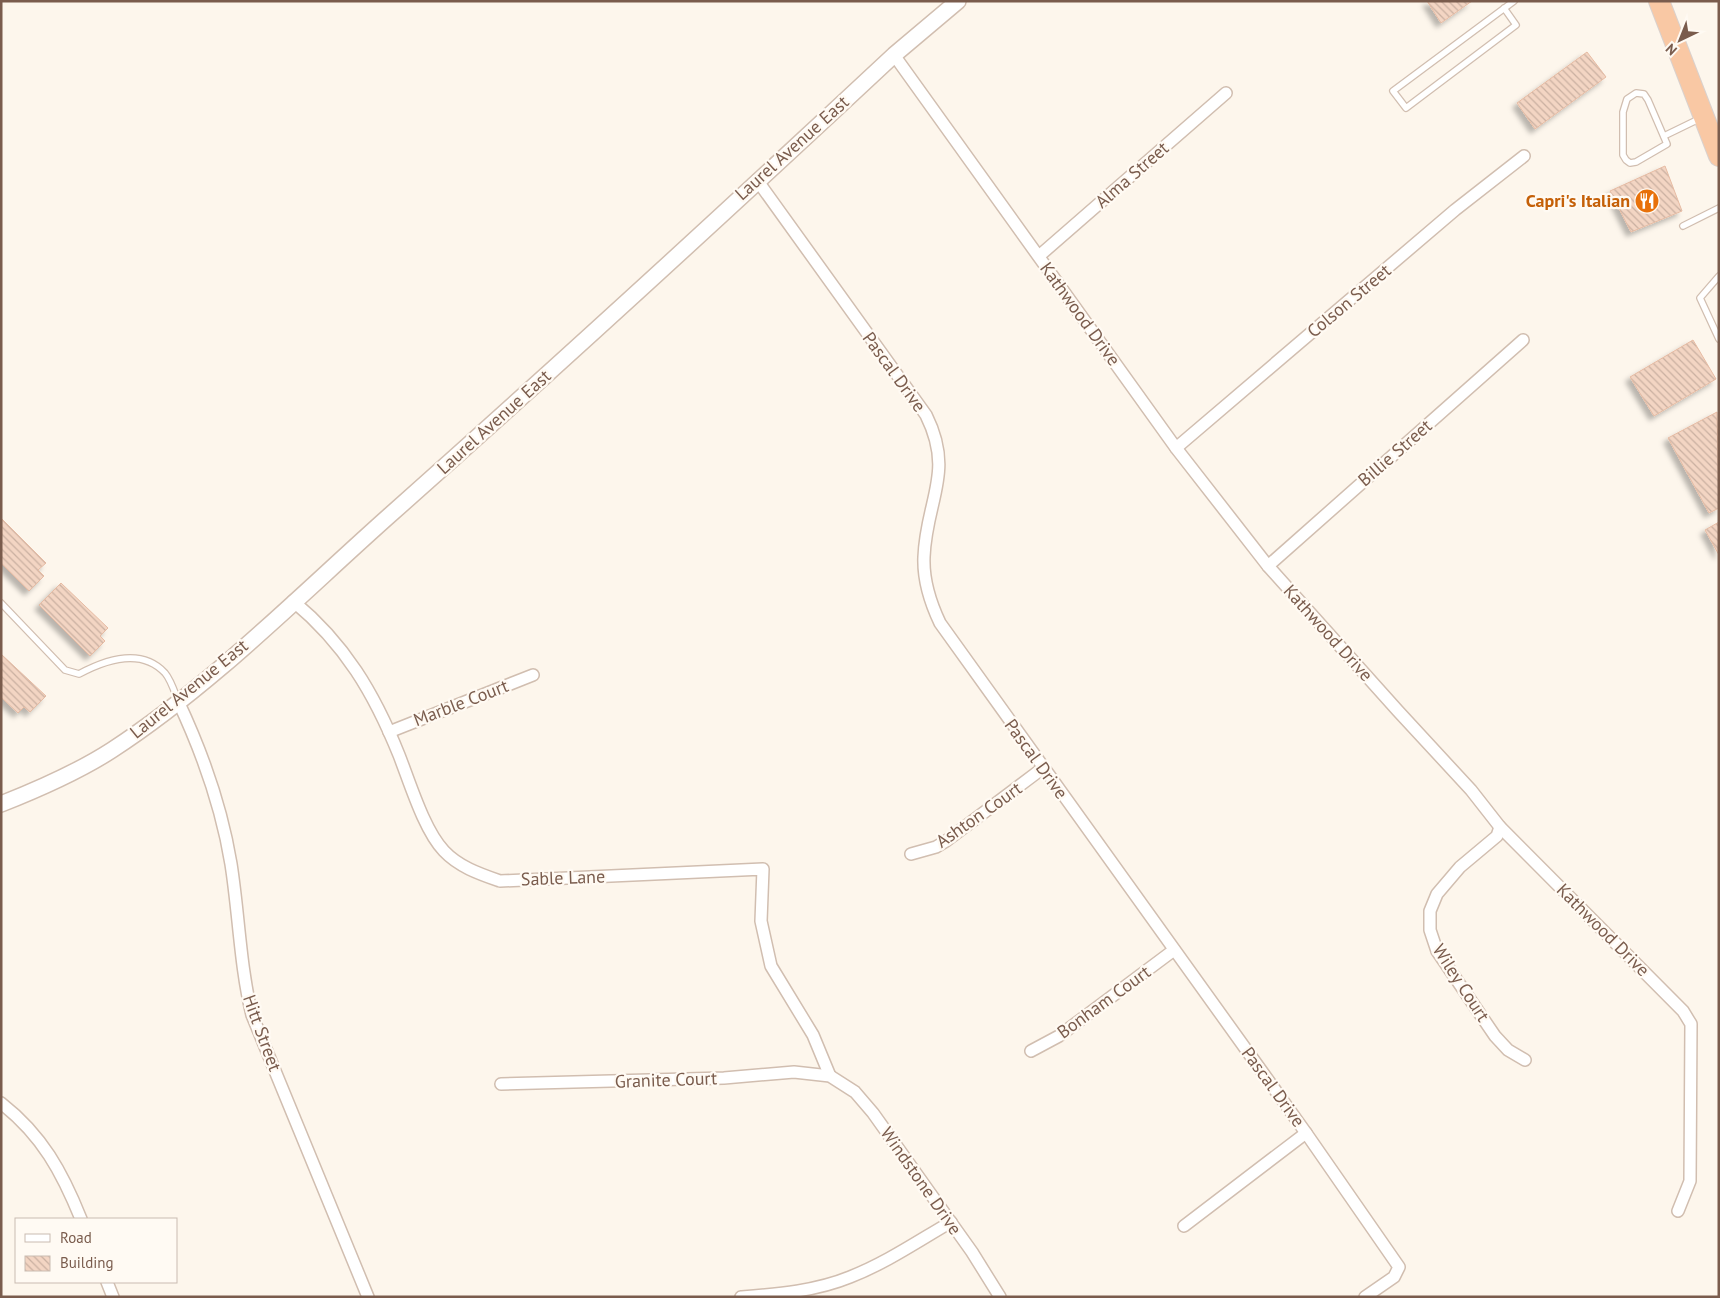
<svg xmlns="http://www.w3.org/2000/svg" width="1720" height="1298" font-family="'PT Sans',sans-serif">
	<defs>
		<pattern id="building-back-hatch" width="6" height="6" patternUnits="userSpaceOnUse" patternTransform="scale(1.25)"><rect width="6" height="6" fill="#f3d5c3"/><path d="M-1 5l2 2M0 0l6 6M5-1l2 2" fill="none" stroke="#cab0a1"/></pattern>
		<filter id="shadow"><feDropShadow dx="-4.5" dy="4.5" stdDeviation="2.5" flood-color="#0004"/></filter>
	</defs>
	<rect width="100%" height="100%" fill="#fdf6ec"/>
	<g fill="url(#building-back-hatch)" stroke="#e6bba3" filter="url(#shadow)">
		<polygon points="1427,1 1472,1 1441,23"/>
		<polygon points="1587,52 1606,77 1535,129 1517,103"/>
		<polygon points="1665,166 1682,211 1631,232 1610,191"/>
		<polygon points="1693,340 1716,379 1654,416 1630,377"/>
		<polygon points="1717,412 1719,508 1709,513 1668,438"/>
		<polygon points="2,519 46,563 38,570 44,576 29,591 1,563"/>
		<polygon points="1719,522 1719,555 1705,530"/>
		<polygon points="61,583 108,628 100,636 105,641 90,656 39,605"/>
		<polygon points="1,654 46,696 30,712 24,707 18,713 1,697"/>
	</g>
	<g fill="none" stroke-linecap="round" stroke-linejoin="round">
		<defs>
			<g id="service">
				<polyline points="1504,8 1516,25 1406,108 1393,91 1514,1"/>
				<polygon points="1636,93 1644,94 1648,100 1667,144 1636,162 1630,163 1626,160 1623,155 1623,112 1627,99"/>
				<polyline points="1664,136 1701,118"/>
				<polyline points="1683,226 1719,208"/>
				<polyline points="1719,276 1700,298 1719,339"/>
				<path d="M1,603l64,67 14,4c26,-14 62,-27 86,-1 6,7 10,20 13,28"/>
			</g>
			<g id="minor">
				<polyline points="894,55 1176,448 1268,566 1398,711 1471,790 1500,827 1683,1011 1691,1024 1690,1181 1678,1211"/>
				<path d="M757,180l169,235c29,58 0,85 -2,142 -1,24 6,45 16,66l366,510 93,134 -5,10 -29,20"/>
				<polyline points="1039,256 1226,93"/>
				<polyline points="1176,448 1455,210 1524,156"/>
				<polyline points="1268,566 1523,340"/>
				<path d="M293,601c52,43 81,92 106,154 11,28 25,75 45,96 15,16 36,23 56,30l263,-12 -2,52 10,45 42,69 17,41"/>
				<path d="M178,701c24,51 44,108 53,163 8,51 9,102 21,151l116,282"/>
				<polyline points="389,732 533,675"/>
				<polyline points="1500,827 1497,836 1460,867 1437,894 1430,911 1430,930 1437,951 1495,1036 1508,1050 1525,1060"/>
				<polyline points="911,854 936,847 946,841 1043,768"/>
				<polyline points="1031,1051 1059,1036 1174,950"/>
				<polyline points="501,1084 724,1078 794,1072 830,1076 855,1092 873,1113 972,1252 1000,1297"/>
				<path d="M1,1103c41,32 61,69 80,116"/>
				<polyline points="1184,1226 1306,1133"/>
				<polyline points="107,1282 113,1297"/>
				<path d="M741,1297c37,-3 75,-6 109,-20 36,-14 68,-36 101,-55"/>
			</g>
			<path id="tertiary" d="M1,804c38,-15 77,-32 111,-54 101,-66 188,-155 278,-235 170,-151 338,-305 504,-460l64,-54"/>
			<polyline id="trunk" points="1659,1 1719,156"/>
		</defs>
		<use href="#service" stroke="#d1beb0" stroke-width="8"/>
		<use href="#minor" stroke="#d1beb0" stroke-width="14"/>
		<use href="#tertiary" stroke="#d1beb0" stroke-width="18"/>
		<use href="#trunk" stroke="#dad1cd" stroke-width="22"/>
		<use href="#service" stroke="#fff" stroke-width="5.5"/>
		<use href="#minor" stroke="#fff" stroke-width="11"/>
		<use href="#tertiary" stroke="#fff" stroke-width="15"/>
		<use href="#trunk" stroke="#f9c8a4" stroke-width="20"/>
	</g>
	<defs>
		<symbol id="restaurant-disc" viewBox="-11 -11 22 22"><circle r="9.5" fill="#e8710a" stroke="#fffaf3"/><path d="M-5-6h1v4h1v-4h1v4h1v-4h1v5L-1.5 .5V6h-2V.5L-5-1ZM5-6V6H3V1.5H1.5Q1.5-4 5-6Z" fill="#fff"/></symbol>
	</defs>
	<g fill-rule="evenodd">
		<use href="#restaurant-disc" x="1633" y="187" width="28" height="28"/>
	</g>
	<g text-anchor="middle" stroke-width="4.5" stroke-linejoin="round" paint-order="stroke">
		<g font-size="18" fill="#7a5c4d" stroke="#fffaf3">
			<text transform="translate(792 148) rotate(-42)" y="6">Laurel Avenue East</text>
			<text transform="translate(1132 175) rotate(-41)" y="6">Alma Street</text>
			<text transform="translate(1349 301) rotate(-40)" y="6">Colson Street</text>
			<text transform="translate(1080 314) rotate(54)" y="6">Kathwood Drive</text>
			<text transform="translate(894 372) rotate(54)" y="6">Pascal Drive</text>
			<text transform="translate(494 422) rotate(-42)" y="6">Laurel Avenue East</text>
			<text transform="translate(1395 453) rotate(-41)" y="6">Billie Street</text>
			<text transform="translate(1328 633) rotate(48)" y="6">Kathwood Drive</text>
			<text transform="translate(189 689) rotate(-39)" y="6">Laurel Avenue East</text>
			<text transform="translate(461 703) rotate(-21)" y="6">Marble Court</text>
			<text transform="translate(1036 759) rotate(54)" y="6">Pascal Drive</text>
			<text transform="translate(979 815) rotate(-35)" y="6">Ashton Court</text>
			<text transform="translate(563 878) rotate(-2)" y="6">Sable Lane</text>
			<text transform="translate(1603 930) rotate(45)" y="6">Kathwood Drive</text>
			<text transform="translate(1461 983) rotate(57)" y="6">Wiley Court</text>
			<text transform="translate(1104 1002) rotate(-36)" y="6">Bonham Court</text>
			<text transform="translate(262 1033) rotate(70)" y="6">Hitt Street</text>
			<text transform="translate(666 1080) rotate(-2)" y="6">Granite Court</text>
			<text transform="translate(1273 1087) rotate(54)" y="6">Pascal Drive</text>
			<text transform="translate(921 1181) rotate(55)" y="6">Windstone Drive</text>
		</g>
		<g font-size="18" font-weight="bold" fill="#c56008" stroke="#fffaf3" text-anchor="end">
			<text x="1630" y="207">Capri's Italian</text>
		</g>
	</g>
	<rect width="1720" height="1298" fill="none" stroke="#7a5c4d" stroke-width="5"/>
	<rect x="15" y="1218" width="162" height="65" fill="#fffaf3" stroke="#cabbb1"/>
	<rect x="25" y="1234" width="25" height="8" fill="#ffffff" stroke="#cabbb1"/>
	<text x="60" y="1243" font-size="15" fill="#7a5c4d">Road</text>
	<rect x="25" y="1256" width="25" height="15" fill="url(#building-back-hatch)" stroke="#cabbb1"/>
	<text x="60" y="1268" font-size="15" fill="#7a5c4d">Building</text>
	<g transform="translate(1680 40) rotate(223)" stroke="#fffaf3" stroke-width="4" paint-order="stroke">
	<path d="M0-4L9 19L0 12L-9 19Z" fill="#7a5c4d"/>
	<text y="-8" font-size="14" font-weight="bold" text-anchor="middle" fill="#7a5c4d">N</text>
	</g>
</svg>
